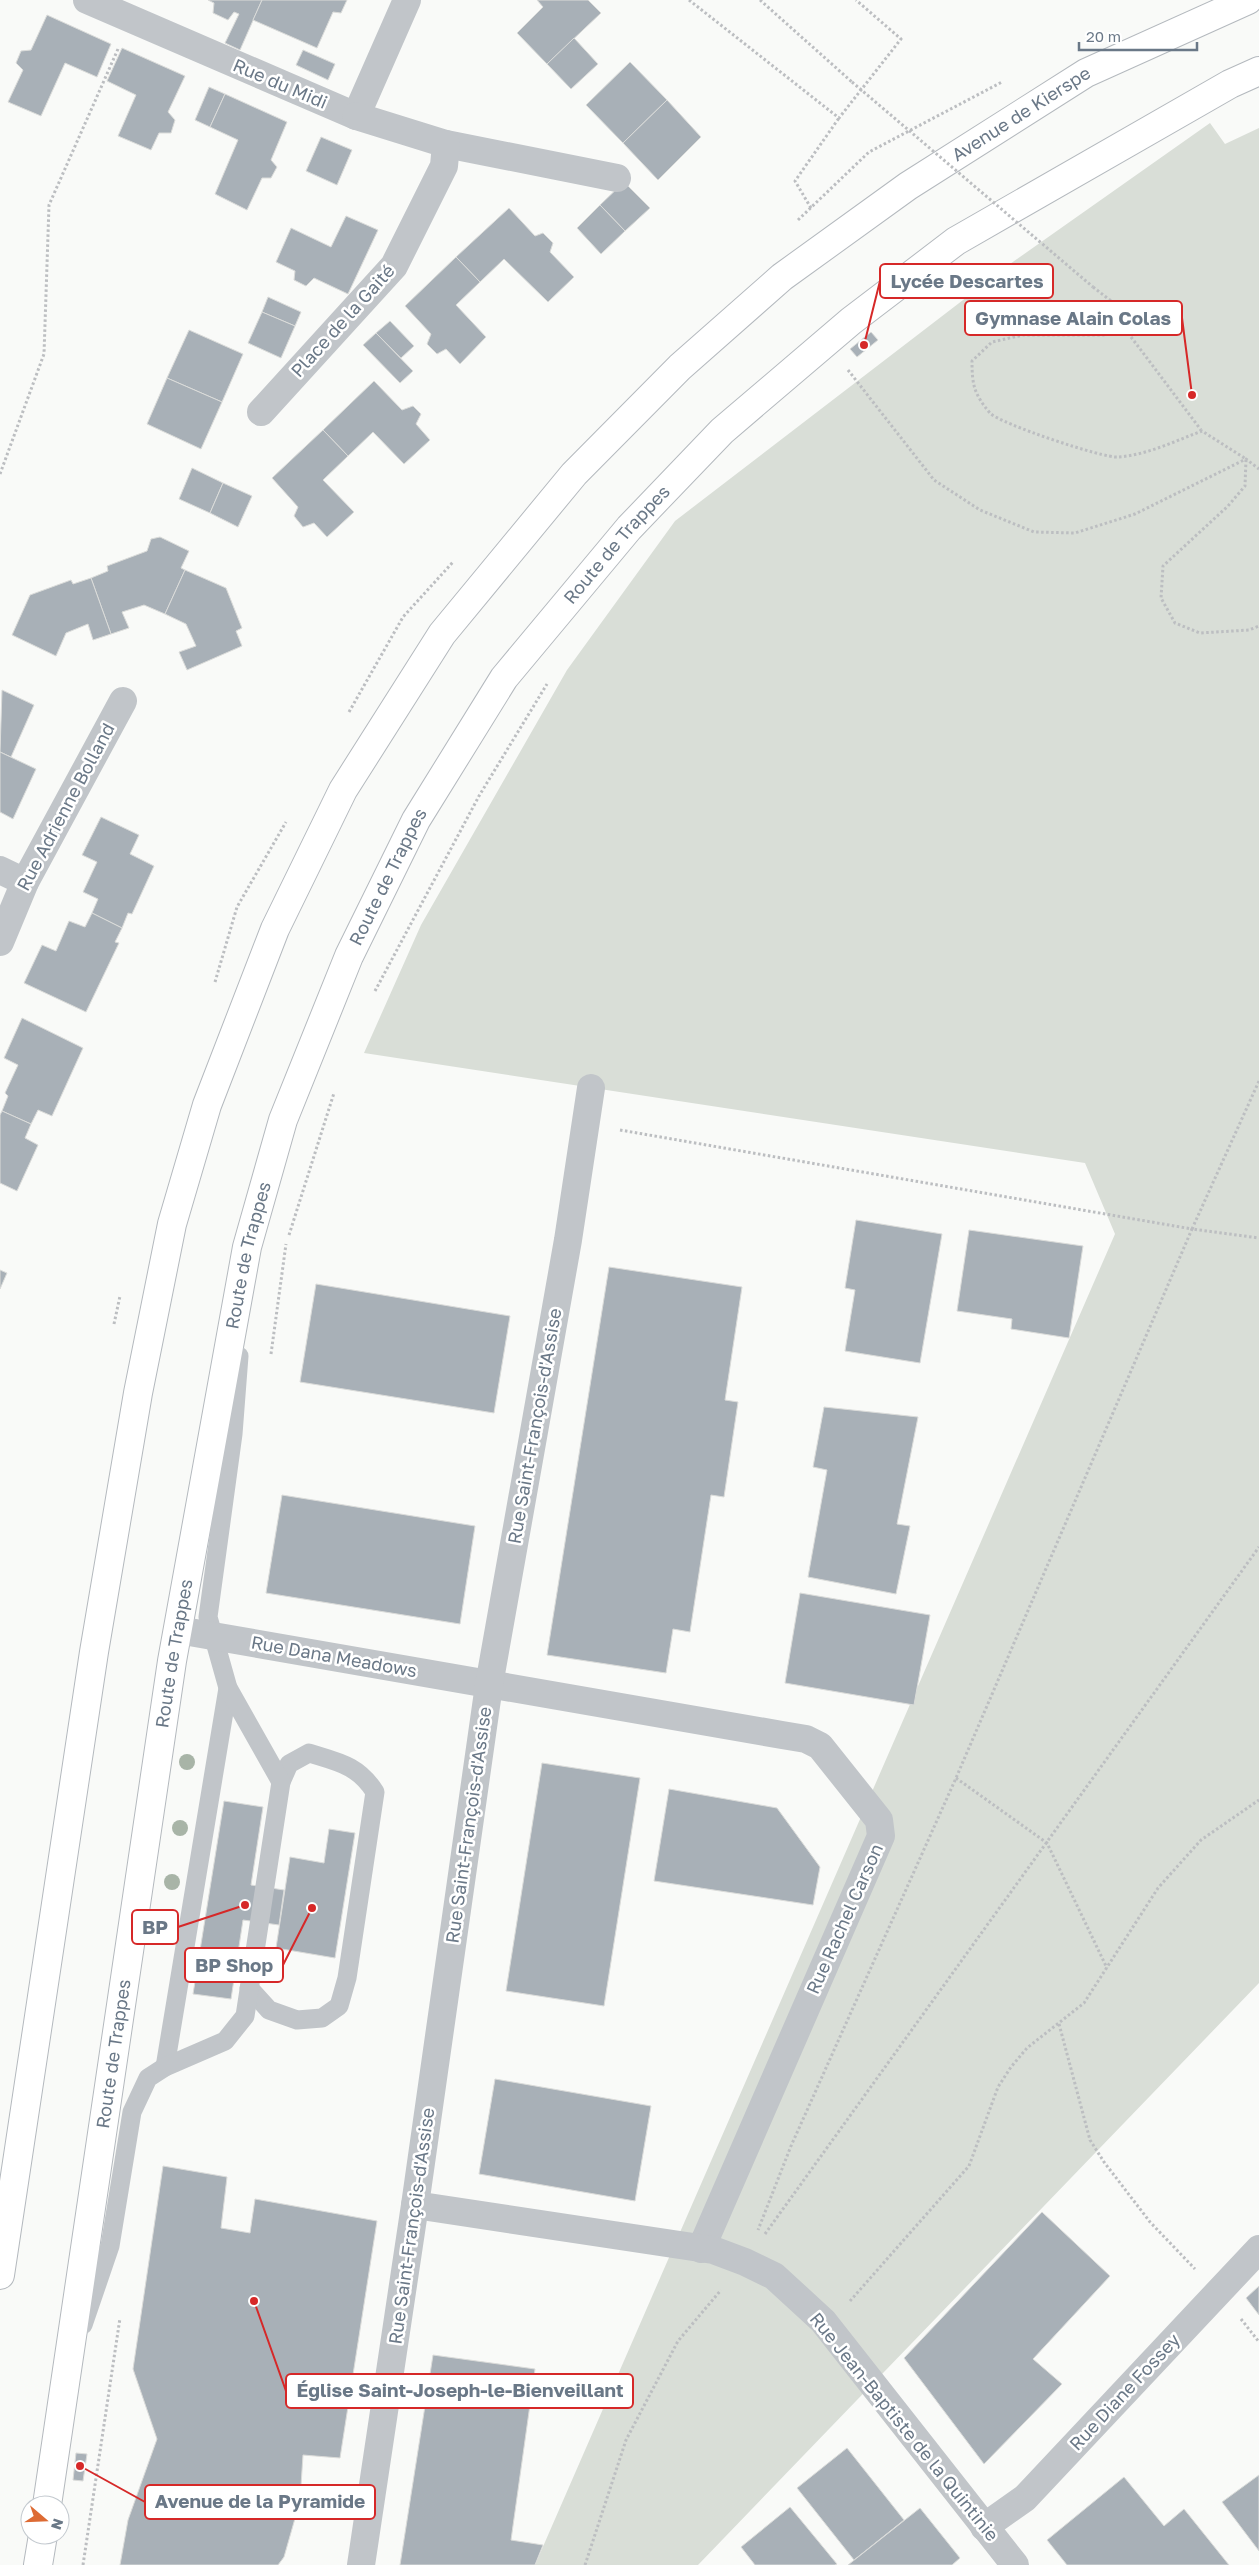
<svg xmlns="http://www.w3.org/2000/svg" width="1259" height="2565" font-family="'Golos Text',sans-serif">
	<rect width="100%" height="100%" fill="#f9faf8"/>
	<polygon fill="#d9ded7" points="1210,123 1225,144 1259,128 1259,1983 698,2565 535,2565 1115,1234 1085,1163 364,1053 421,925 567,670 675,521 1010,264"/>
	<g fill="#a8b0b7" stroke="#dbdcda">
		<polygon points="208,0 262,0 240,50 225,43 239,14 234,12 228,20 213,13 214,3"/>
		<polygon points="262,0 347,0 341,13 333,12 317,48 253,20"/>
		<polygon points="537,0 588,0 601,13 547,64 517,33 543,7"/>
		<polygon points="47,15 111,44 97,77 65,63 41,116 8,102 23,70 16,63 21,51 31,50"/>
		<polygon points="574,38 598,64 571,89 547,64"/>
		<polygon points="122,48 185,76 168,112 175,120 171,133 159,133 151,150 118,136 136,95 107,81"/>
		<polygon points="303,50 335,64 328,80 296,65"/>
		<polygon points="630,62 667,100 623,143 586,105"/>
		<polygon points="209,87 225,94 210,127 195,120"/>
		<polygon points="225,94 287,122 271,160 277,167 271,178 262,178 247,210 215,194 238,140 210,127"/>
		<polygon points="667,100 701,137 658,180 623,143"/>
		<polygon points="321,137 352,150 337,185 306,171"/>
		<polygon points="624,182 650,208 625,231 600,205"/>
		<polygon points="600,205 625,231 601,254 577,228"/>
		<polygon points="509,208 535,236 543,233 553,243 550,252 574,277 548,302 504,259 480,282 456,257"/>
		<polygon points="346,216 378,230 348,294 314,278 306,286 294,280 295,271 276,262 291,228 331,247"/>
		<polygon points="456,257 480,282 456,305 486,337 460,364 446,349 437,354 427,344 431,334 405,306"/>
		<polygon points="268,297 301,312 295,326 262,312"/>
		<polygon points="262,312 295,326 281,358 248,343"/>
		<polygon points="390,321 414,346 401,358 376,333"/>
		<polygon points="189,330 243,354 222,402 167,378"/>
		<polygon points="871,332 878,340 857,357 850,349"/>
		<polygon points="376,333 413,371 400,383 363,345"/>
		<polygon points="167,378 222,402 201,449 147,424"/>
		<polygon points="374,381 402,410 413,406 421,414 416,424 430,440 404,464 373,432 348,456 323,430"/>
		<polygon points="323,430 348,456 323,480 354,512 327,537 314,523 303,527 294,516 298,507 272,478"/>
		<polygon points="192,468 223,483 210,513 179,499"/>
		<polygon points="223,483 252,496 238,527 210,513"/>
		<polygon points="160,537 189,551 181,568 185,570 165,614 144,605 122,612 129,628 111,634 91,578 108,571 107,566 147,551 151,539"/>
		<polygon points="185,570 226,588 242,628 236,631 242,646 187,670 179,652 196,646 186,624 165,614"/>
		<polygon points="91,578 111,634 93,640 88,624 66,633 56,656 12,635 30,595 71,580 73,584"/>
		<polygon points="2,690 34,705 11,757 0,752"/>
		<polygon points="0,752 36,769 13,819 0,812"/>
		<polygon points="101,817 139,835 130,854 154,866 132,914 128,913 122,928 92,913 98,899 83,892 97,862 82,855"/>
		<polygon points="92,913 122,928 115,942 119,943 86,1012 24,983 42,945 56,951 69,921 85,927"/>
		<polygon points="22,1018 83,1048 52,1116 38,1110 31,1124 2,1111 8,1096 5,1093 18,1065 4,1058"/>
		<polygon points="2,1111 31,1124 25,1138 38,1145 17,1191 0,1183 0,1115"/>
		<polygon points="856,1220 942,1234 920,1363 845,1351 855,1290 845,1288"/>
		<polygon points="969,1230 1083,1246 1069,1338 1011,1329 1012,1319 957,1311"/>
		<polygon points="609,1267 742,1287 725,1400 738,1402 724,1497 711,1495 690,1632 673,1629 666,1673 547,1655"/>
		<polygon points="0,1270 7,1273 0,1289"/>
		<polygon points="316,1284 510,1316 494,1413 300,1382"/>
		<polygon points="824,1407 918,1417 897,1524 910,1526 896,1594 808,1577 827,1470 813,1467"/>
		<polygon points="282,1495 475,1526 460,1624 266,1593"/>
		<polygon points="800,1593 930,1615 914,1705 785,1683"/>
		<polygon points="542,1763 640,1778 604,2006 506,1991"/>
		<polygon points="669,1789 777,1808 820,1867 813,1905 654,1881"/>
		<polygon points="224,1801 263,1807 251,1885 284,1890 279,1925 243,1920 231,1999 193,1994"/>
		<polygon points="329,1829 355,1833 335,1958 276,1948 290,1857 324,1863"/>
		<polygon points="495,2079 651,2106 635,2201 479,2174"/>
		<polygon points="163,2166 227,2177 221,2228 250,2233 255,2199 377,2221 340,2458 303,2455 300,2501 284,2557 278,2565 120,2565 128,2520 157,2439 133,2369"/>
		<polygon points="1042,2212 1110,2276 1033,2359 1062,2384 984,2464 904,2358"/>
		<polygon points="1259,2286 1259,2315 1246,2298"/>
		<polygon points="433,2355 535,2369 511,2540 543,2545 535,2565 400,2565"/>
		<polygon points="847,2448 904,2520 854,2560 797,2488"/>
		<polygon points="76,2453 87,2454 83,2481 73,2480"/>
		<polygon points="1259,2475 1259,2551 1222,2502"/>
		<polygon points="1124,2477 1164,2526 1184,2509 1229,2565 1067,2565 1047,2540"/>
		<polygon points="790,2507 837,2564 835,2565 755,2565 741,2547"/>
		<polygon points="920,2508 960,2558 952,2565 848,2565"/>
	</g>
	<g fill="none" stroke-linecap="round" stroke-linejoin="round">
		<defs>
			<g id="secondary">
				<path id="s1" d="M0,2275l94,-623 44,-259 34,-169 35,-119 68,-176 68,-139 99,-156 132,-160 106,-107 102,-90 126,-91 178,-113 162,-73"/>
				<path id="s2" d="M47,2505l125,-844 75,-414 36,-127 66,-164 67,-136 88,-142 125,-150 93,-97 129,-110 105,-80 274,-157 29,-13"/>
				<polyline points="38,2565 43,2535"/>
			</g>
		</defs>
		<use href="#secondary" stroke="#b4b9be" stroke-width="30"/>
		<g stroke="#bcbec1" stroke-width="3" stroke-dasharray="2.5 2.5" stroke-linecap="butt">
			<polyline points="689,0 839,118 901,39 856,0"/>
			<polyline points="760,0 852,82"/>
			<polyline points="811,208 795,181 839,118"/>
			<polyline points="798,220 869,152 1002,82"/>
			<path d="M1093,287l22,17 4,17 -15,14h-81l-31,7 -20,19c0,24 2,33 18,52 8,10 115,46 128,44 29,-2 57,-16 84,-26l44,28 -1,27 -17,20 -65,60 -2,32 14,25 25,10 49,-3 10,-4"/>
			<polyline points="1119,321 1201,430"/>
			<polyline points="848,370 934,480 980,510 1034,532 1075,533 1135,514 1246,459 1259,469"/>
			<polyline points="0,474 44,354 49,205 118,49"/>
			<polyline points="349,712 403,617 453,562"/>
			<polyline points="215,982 237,907 286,822"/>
			<polyline points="375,991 479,796 547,684"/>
			<polyline points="1259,1081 1192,1229 1259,1238"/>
			<polyline points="620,1130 1192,1229 956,1778 791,2146 758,2230"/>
			<polyline points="289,1235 334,1093"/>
			<polyline points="114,1324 120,1296"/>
			<polyline points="271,1354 286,1244"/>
			<polyline points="956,1778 1047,1843 1107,1968"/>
			<polyline points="1059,2024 1090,2140 1104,2162 1150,2222 1195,2269"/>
			<polyline points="765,2234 1259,1547"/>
			<polyline points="850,2301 969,2166 998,2087 1011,2067 1027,2048 1084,2003 1158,1888 1201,1840 1259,1800"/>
			<polyline points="1241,2319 1259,2342"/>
			<polyline points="83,2565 120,2318"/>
			<polyline points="585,2565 626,2440 678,2341 721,2290"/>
		</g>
		<g stroke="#c1c5c9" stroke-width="19">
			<path d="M249,1988l20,22 28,10 25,-2 17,-12 8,-28 28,-186c-17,-27 -37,-30 -66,-39l-20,11 -8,18"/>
			<polyline points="165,2067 228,1688"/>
			<polyline points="83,2325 110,2246 132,2112 148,2078 165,2067 225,2041 245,2016 281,1782 228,1688 208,1617 233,1434 239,1356"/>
		</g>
		<g stroke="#c1c5c9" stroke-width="28">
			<polyline points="87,0 356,116 407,0"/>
			<polyline points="446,144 617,178"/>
			<polyline points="261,412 394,266 444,166 446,144 356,116"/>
			<polyline points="0,870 25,882"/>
			<polyline points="0,942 25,882 123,701"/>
			<polyline points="178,1630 782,1735 806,1739 820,1746 879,1820 881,1836 701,2249"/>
			<polyline points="415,2205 713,2250 745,2262 774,2276 823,2321 1015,2565"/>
			<polyline points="984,2527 1025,2498 1259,2249"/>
			<polyline points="361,2565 415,2205 489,1685 568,1240 591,1088"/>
		</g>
		<use href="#secondary" stroke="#fff" stroke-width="28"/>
		<polyline stroke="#bcbec1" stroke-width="3" stroke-dasharray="2.5 2.5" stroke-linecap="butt" points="852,82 1093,287"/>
	</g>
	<g fill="#a8b4a7">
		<circle cx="187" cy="1762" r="8"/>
		<circle cx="180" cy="1828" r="8"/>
		<circle cx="172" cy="1882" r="8"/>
	</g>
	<g text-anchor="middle" stroke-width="5" stroke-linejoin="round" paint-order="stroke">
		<g font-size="18" fill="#6a7887" stroke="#fff">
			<text transform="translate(280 84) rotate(23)" y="6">Rue du Midi</text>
			<text dy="6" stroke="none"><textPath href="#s1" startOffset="2501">Avenue de Kierspe</textPath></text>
			<text transform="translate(343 321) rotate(-48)" y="6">Place de la Gaité</text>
			<text dy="6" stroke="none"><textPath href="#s2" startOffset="2076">Route de Trappes</textPath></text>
			<text transform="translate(66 807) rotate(-62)" y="6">Rue Adrienne Bolland</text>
			<text dy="6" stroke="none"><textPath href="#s2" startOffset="1671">Route de Trappes</textPath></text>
			<text dy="6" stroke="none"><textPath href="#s2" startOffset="1266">Route de Trappes</textPath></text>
			<text transform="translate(535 1426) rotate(-80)" y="6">Rue Saint-François-d'Assise</text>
			<text dy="6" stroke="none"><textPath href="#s2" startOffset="861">Route de Trappes</textPath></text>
			<text transform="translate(334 1657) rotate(10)" y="6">Rue Dana Meadows</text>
			<text transform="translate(469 1825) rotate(-82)" y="6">Rue Saint-François-d'Assise</text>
			<text transform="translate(845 1919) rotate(-66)" y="6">Rue Rachel Carson</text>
			<text dy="6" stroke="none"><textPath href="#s2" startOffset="456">Route de Trappes</textPath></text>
			<text transform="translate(412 2226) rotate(-82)" y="6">Rue Saint-François-d'Assise</text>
			<text transform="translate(1125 2392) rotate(-47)" y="6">Rue Diane Fossey</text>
			<text transform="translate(904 2427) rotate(51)" y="6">Rue Jean-Baptiste de la Quintinie</text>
		</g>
	</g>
	<path fill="none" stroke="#d62828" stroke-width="2" d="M864 345L880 281M1192 395L1182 318M245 1905L178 1927M312 1908L283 1965M254 2301L286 2391M80 2466L145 2502"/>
	<g fill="#d62828" stroke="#fff" stroke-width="2">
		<circle cx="864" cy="345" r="5"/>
		<circle cx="1192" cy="395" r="5"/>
		<circle cx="245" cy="1905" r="5"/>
		<circle cx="312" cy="1908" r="5"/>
		<circle cx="254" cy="2301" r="5"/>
		<circle cx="80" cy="2466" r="5"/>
	</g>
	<g fill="#fff" stroke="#d62828" stroke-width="2">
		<rect x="880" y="264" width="173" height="34" rx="5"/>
		<rect x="965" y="301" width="217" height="34" rx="5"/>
		<rect x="132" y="1910" width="46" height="34" rx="5"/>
		<rect x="185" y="1948" width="98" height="34" rx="5"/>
		<rect x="286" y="2374" width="347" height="34" rx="5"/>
		<rect x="145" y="2485" width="230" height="34" rx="5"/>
	</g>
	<g font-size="19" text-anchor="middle" font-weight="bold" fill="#6a7887">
		<text x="967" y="288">Lycée Descartes</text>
		<text x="1073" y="325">Gymnase Alain Colas</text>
		<text x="155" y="1934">BP</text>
		<text x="234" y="1972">BP Shop</text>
		<text x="460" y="2397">Église Saint-Joseph-le-Bienveillant</text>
		<text x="260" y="2508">Avenue de la Pyramide</text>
	</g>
	<g transform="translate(45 2520) rotate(109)"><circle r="24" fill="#ffffff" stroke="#c3c9cf"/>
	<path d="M0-4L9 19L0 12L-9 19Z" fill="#dd6b34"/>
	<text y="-8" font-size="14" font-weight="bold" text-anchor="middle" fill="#6a7887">N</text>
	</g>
	<path d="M1079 42v8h118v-8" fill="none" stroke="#6a7887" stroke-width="2.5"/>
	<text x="1086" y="42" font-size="15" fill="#6a7887" stroke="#ffffff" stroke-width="4" paint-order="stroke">20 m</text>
</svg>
